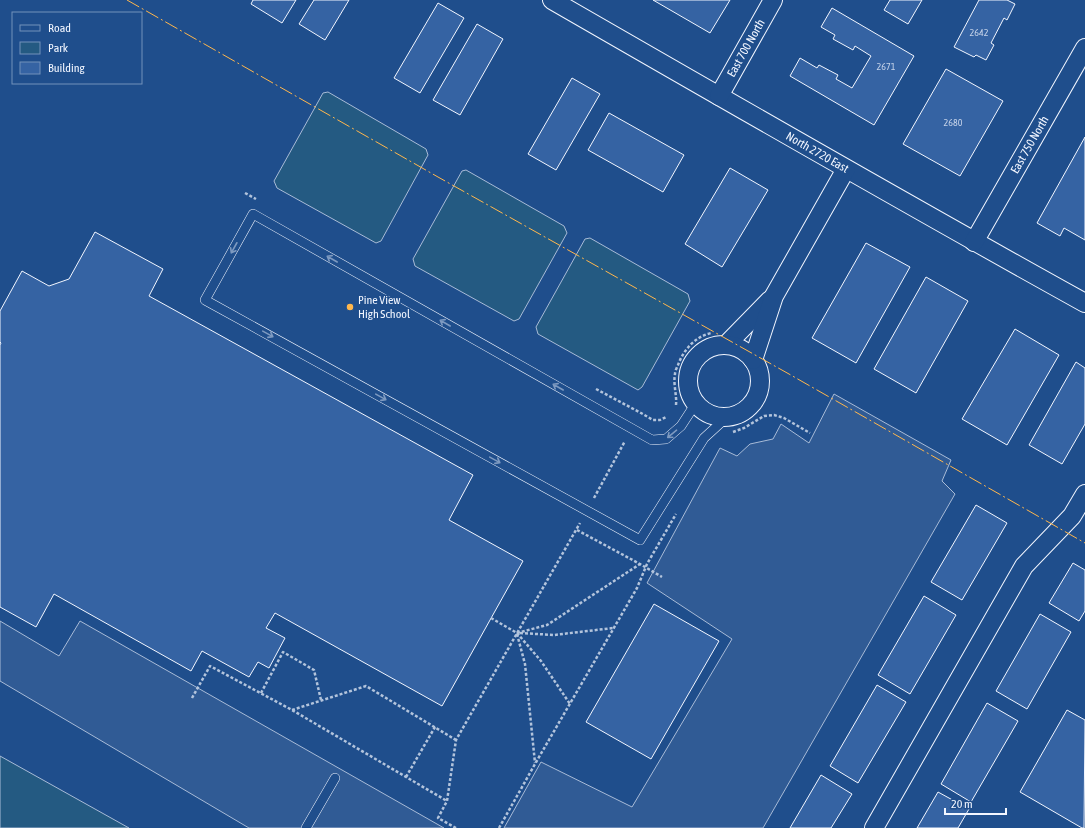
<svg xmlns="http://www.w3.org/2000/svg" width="1085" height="828" font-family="'Asap Condensed',sans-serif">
	<rect width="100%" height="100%" fill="#1f4e8c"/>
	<g fill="#245a82" stroke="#a8bbd7">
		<polygon points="328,92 426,149 428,155 381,241 376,243 277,188 274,181 323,93"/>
		<polygon points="466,170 564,226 567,233 519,319 514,321 415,266 413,259 462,171"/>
		<polygon points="590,238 688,294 690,301 642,387 638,390 538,334 536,327 585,239"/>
		<polygon points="0,756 129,828 0,828"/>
	</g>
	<g fill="#305b95" stroke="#a8bbd7">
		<polygon points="834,394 951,460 942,481 955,494 763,828 504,828 541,762 632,807 732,639 647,583 720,448 737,456 750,444 773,439 781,424 809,443"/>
		<polygon points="0,621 59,656 80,621 444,828 249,828 0,681"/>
	</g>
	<g fill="#3563a3" stroke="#f2f6ff">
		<polygon points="253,0 296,0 282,23 251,4"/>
		<polygon points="314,0 349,0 325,40 299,24"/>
		<polygon points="653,0 730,0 710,33"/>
		<polygon points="890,0 922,0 908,24 884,10"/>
		<polygon points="979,0 1007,0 1015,4 1007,20 1004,18 991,43 994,45 986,60 976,55 974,57 954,47"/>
		<polygon points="438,3 464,18 420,93 394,78"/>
		<polygon points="832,8 914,56 874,125 790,76 800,58 817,68 819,65 838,75 836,79 852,88 871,56 855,46 853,50 833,39 835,35 821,27"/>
		<polygon points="477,24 503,39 460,115 433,100"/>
		<polygon points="946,69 1003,101 960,176 903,144"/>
		<polygon points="572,78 600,94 556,170 528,154"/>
		<polygon points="609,113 684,155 663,192 588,150"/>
		<polygon points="1085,137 1085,240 1064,228 1060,236 1037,223"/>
		<polygon points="730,168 768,190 722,267 685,244"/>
		<polygon points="95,232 163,269 149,296 473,475 449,520 523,561 442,706 275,613 266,628 285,638 269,668 258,662 249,677 202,651 191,671 54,594 36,627 0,607 0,345 1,343 0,342 0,311 22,271 49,286 69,279"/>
		<polygon points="866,243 910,267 856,363 812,338"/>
		<polygon points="926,277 968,301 916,393 874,369"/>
		<polygon points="1015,329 1059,355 1007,445 962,419"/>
		<polygon points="1076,362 1085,368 1085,424 1062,464 1029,445"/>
		<polygon points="976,505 1007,523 962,600 931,582"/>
		<polygon points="1073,563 1085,570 1085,611 1079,621 1049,603"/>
		<polygon points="924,596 956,615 910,694 878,675"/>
		<polygon points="654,604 719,641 651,759 586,722"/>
		<polygon points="1040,614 1071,632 1027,709 996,691"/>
		<polygon points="877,685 906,702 858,783 830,766"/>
		<polygon points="987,703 1018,721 971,802 941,784"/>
		<polygon points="1067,710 1085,720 1084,828 1082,828 1020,792"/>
		<polygon points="821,775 852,794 831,828 790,828"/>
		<polygon points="938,792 969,809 958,828 917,828"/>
	</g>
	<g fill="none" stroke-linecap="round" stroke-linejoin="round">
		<defs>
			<g id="service">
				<polyline points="696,403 681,426 666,439 652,440 253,214 205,300 640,540 704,438 727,417"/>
				<polyline points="306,828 335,778"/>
			</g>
			<g id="minor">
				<path id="s1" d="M552,0c177,102 354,204 533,303"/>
				<path id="s2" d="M719,96l54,-96"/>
				<path id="s3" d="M974,242l111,-194"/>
				<polyline points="726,345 770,300"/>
				<circle cx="724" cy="381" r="36"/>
				<polyline points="753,360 774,296 846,169"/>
				<polyline points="874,828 1024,566 1072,516 1085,494"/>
			</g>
		</defs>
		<use href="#service" stroke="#f2f6ff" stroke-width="10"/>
		<use href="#minor" stroke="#f2f6ff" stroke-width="20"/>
		<g stroke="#b3c4dc" stroke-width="2.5" stroke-dasharray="3 2" stroke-linecap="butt">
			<polyline points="245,193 256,199"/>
			<polyline points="596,389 641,413 653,420 660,420 666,417"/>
			<path d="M676,405c1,-10 -3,-21 -1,-31 0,-3 2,-7 3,-9 6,-16 17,-28 33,-32"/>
			<polyline points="733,432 744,428 764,416 774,415 784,418 810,433"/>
			<polyline points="594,498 625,441"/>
			<polyline points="577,530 640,564 662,577"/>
			<polyline points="491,618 517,633 541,661 570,704"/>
			<polyline points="517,633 547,625 640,564"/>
			<polyline points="520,633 554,635 613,628"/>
			<polyline points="517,634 525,664 535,763"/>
			<polyline points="261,693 283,652 314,670 321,700"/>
			<polyline points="192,698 210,666 292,710 447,801"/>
			<polyline points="292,710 366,686 456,740"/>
			<polyline points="406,777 435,727"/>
			<polyline points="456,828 438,818 447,801 456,740 580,523"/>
			<polyline points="499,828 535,764 637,588 647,564 676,514"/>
		</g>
		<use href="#service" stroke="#1f4e8c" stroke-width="9"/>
		<use href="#minor" stroke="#1f4e8c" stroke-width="18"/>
		<polyline stroke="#ffb74d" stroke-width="1" stroke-dasharray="14 3 2 3" stroke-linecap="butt" points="127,0 438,177 789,374 1085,543"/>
	</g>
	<defs><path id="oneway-shaft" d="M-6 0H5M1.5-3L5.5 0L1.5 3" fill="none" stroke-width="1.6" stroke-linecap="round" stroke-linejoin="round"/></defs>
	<g stroke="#7e9ac0">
		<use href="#oneway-shaft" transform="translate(234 248) rotate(119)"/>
		<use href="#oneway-shaft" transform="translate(332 259) rotate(-150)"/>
		<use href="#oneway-shaft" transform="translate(445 323) rotate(-150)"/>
		<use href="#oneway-shaft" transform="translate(268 334) rotate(29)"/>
		<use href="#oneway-shaft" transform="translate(558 387) rotate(-150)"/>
		<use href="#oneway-shaft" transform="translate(381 397) rotate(29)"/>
		<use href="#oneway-shaft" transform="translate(672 434) rotate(140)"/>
		<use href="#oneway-shaft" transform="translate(495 460) rotate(29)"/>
	</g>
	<circle fill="#ffb74d" stroke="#1f4e8c" stroke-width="1.5" cx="350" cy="307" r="4"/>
	<g text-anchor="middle" stroke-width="3" stroke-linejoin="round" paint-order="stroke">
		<g font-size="10" fill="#c3d1e8">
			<text x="979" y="36">2642</text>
			<text x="886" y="70">2671</text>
			<text x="953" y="126">2680</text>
		</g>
		<g font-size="12" fill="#f2f6ff" stroke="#1f4e8c">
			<text dy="4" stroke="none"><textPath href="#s2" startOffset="55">East 700 North</textPath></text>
			<text dy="4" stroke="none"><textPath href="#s3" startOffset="112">East 750 North</textPath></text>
			<text dy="4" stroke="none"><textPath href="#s1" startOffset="306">North 2720 East</textPath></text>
		</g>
		<g font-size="12" fill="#f2f6ff" stroke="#1f4e8c" text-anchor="start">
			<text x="358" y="304">Pine View<tspan x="358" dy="14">High School</tspan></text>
		</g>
	</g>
	<rect x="12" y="12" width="130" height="72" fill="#1f4e8c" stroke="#7391ba"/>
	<rect x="20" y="25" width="20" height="6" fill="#1f4e8c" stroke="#7391ba"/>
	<text x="48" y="32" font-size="12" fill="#f2f6ff">Road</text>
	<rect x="20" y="42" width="20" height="12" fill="#245a82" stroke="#7391ba"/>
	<text x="48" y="52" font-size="12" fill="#f2f6ff">Park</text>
	<rect x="20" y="62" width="20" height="12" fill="#3563a3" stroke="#7391ba"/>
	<text x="48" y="72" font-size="12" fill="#f2f6ff">Building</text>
	<path d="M945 808v6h61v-6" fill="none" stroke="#f2f6ff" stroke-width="2"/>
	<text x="951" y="808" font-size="12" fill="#f2f6ff" stroke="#1f4e8c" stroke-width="3" paint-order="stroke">20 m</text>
</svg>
